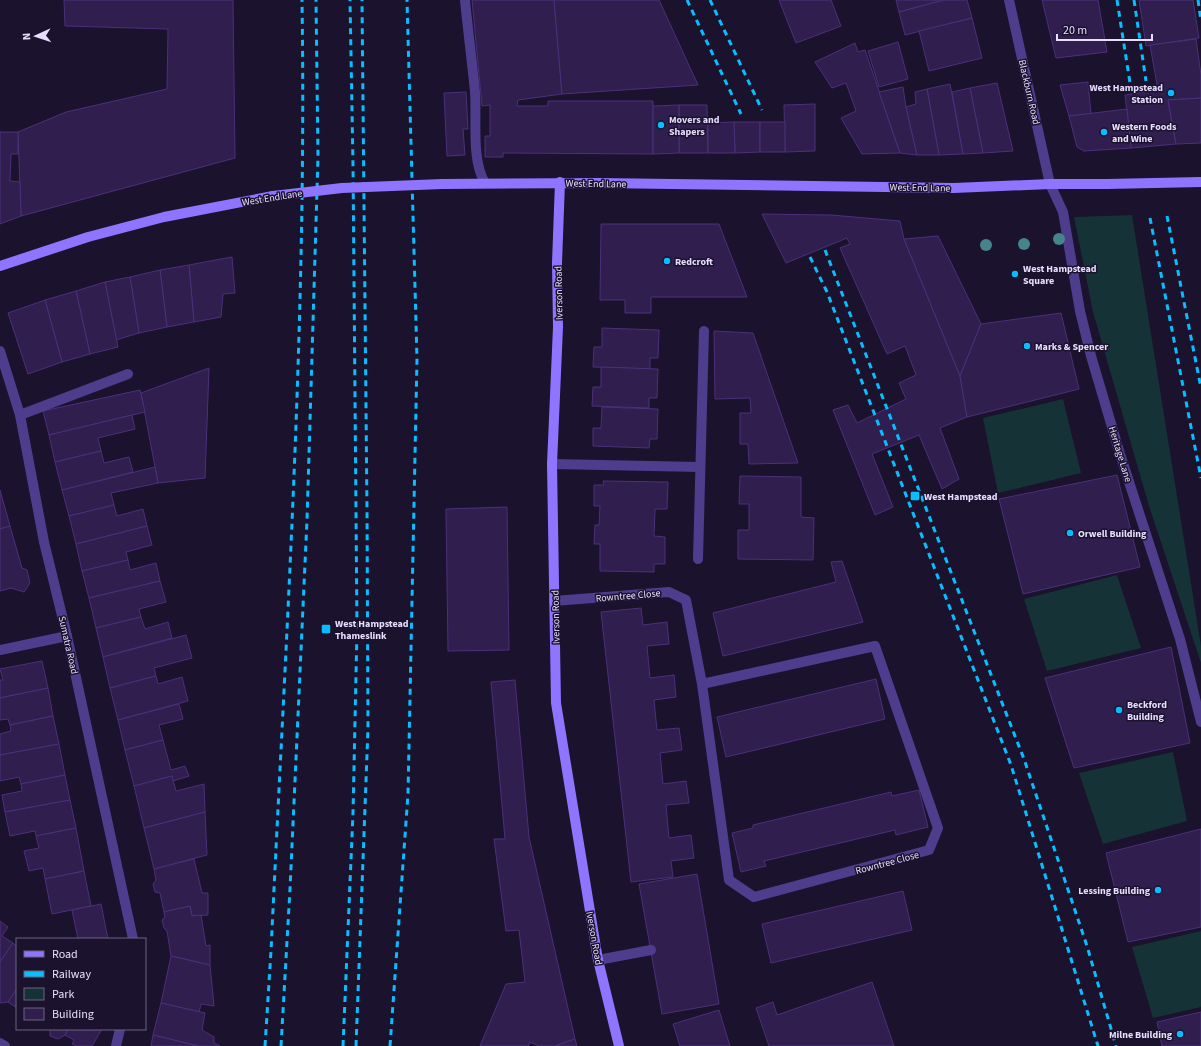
<svg xmlns="http://www.w3.org/2000/svg" width="1201" height="1046" font-family="'Source Sans 3',sans-serif">
	<rect width="100%" height="100%" fill="#1b122d"/>
	<g fill="#153237">
		<polygon points="1132,215 1201,646 1201,663 1149,506 1093,312 1074,217"/>
		<polygon points="1063,399 1081,473 998,493 983,418"/>
		<polygon points="1117,575 1141,648 1047,671 1024,599"/>
		<polygon points="1173,752 1187,821 1103,844 1079,773"/>
		<polygon points="1201,931 1201,1007 1153,1018 1132,947"/>
	</g>
	<g fill="#301e4e" stroke="#4b307a">
		<polygon points="64,0 233,0 235,158 21,216 18,132 66,112 167,89 168,29 65,26"/>
		<polygon points="472,0 554,0 562,94 518,100 517,106 548,106 548,101 653,101 653,154 503,153 503,157 485,157 485,136 490,136 490,105 482,106"/>
		<polygon points="554,0 659,0 698,85 562,94"/>
		<polygon points="779,0 831,0 841,26 796,43"/>
		<polygon points="896,0 944,0 899,12"/>
		<polygon points="944,0 967,0 972,18 905,35 899,12"/>
		<polygon points="1042,0 1098,0 1107,52 1056,58"/>
		<polygon points="1139,0 1193,0 1199,38 1146,46"/>
		<polygon points="972,18 982,58 929,71 919,31"/>
		<polygon points="1196,39 1201,75 1201,98 1168,100 1176,144 1131,148 1125,95 1158,90 1150,45"/>
		<polygon points="898,42 908,79 879,87 868,51"/>
		<polygon points="855,43 858,52 865,50 900,153 862,154 841,118 856,111 846,83 832,88 815,62"/>
		<polygon points="1088,82 1091,114 1069,116 1060,85"/>
		<polygon points="997,83 1013,151 983,153 970,88"/>
		<polygon points="950,84 963,154 939,155 927,89"/>
		<polygon points="903,87 906,107 917,155 900,153 879,92"/>
		<polygon points="970,88 983,153 963,154 952,92"/>
		<polygon points="927,89 939,155 917,155 906,107 916,104 915,92"/>
		<polygon points="466,92 468,129 463,129 465,155 447,156 444,93"/>
		<polygon points="1201,98 1201,143 1176,144 1168,100"/>
		<polygon points="815,104 815,151 785,152 784,105"/>
		<polygon points="679,105 707,105 708,153 679,153"/>
		<polygon points="679,105 679,153 653,154 653,106"/>
		<polygon points="1127,109 1131,148 1084,151 1077,147 1069,116"/>
		<polygon points="734,122 760,122 760,152 735,153"/>
		<polygon points="734,122 735,153 708,153 708,123"/>
		<rect x="760" y="122" width="25" height="30"/>
		<polygon points="0,132 18,132 18,154 11,154 10,181 20,182 21,216 0,224"/>
		<polygon points="762,214 831,215 900,221 904,239 960,376 967,417 940,428 959,479 942,489 919,435 872,454 893,507 875,515 833,410 848,405 857,423 906,399 899,383 916,375 905,346 887,354 840,248 850,244 847,238 786,263"/>
		<polygon points="601,224 719,224 747,297 651,297 651,313 625,313 625,300 600,300"/>
		<polygon points="938,236 981,324 960,376 904,239"/>
		<polygon points="232,257 235,293 223,294 221,317 194,322 189,265"/>
		<polygon points="189,265 194,322 167,327 160,270"/>
		<polygon points="160,270 167,327 139,333 130,277"/>
		<polygon points="130,277 139,333 116,340 105,282"/>
		<polygon points="105,282 118,347 90,354 76,291"/>
		<polygon points="76,291 90,354 62,362 45,300"/>
		<polygon points="45,300 62,362 28,374 8,313"/>
		<polygon points="1061,313 1079,389 967,417 960,376 981,324"/>
		<polygon points="602,328 659,330 658,358 650,358 650,369 593,367 594,347 602,347"/>
		<polygon points="714,331 753,333 798,463 749,464 748,444 740,444 740,413 751,413 750,398 715,399"/>
		<polygon points="601,367 658,369 657,398 649,398 649,408 592,406 593,387 601,387"/>
		<polygon points="209,368 205,478 158,483 141,393"/>
		<polygon points="140,390 145,412 49,435 43,411"/>
		<polygon points="602,407 658,409 657,439 650,439 649,448 593,446 593,428 601,428"/>
		<polygon points="132,415 135,429 98,438 101,451 55,462 49,435"/>
		<polygon points="101,451 104,463 129,457 133,472 62,490 55,462"/>
		<polygon points="155,467 158,483 111,493 114,505 69,516 62,490"/>
		<polygon points="1117,475 1140,567 1023,594 999,499"/>
		<polygon points="740,476 801,477 801,517 814,518 813,560 738,559 738,530 749,530 749,504 739,504"/>
		<polygon points="603,481 668,482 667,509 655,509 654,536 665,537 665,564 654,564 654,572 600,571 600,544 594,544 595,525 599,525 600,506 594,506 594,485 604,485"/>
		<polygon points="0,490 10,526 0,529"/>
		<polygon points="114,505 117,516 143,509 147,526 76,544 69,516"/>
		<polygon points="507,507 509,650 448,651 446,509"/>
		<polygon points="10,526 22,568 27,570 30,583 24,592 11,588 0,591 0,529"/>
		<polygon points="147,526 152,545 126,552 128,560 82,571 76,544"/>
		<polygon points="128,560 130,570 156,563 160,581 89,598 82,571"/>
		<polygon points="842,561 863,622 723,656 713,613 836,582 831,562"/>
		<polygon points="160,581 166,602 139,609 141,617 96,628 89,598"/>
		<polygon points="641,608 643,625 667,622 669,644 647,646 650,678 674,675 676,697 654,700 657,730 679,728 682,750 660,753 663,784 686,781 689,803 666,805 669,838 691,835 694,858 671,861 673,877 631,882 601,612"/>
		<polygon points="141,617 145,629 168,622 172,638 103,657 96,628"/>
		<polygon points="186,635 192,658 154,668 156,676 110,688 103,657"/>
		<polygon points="1171,647 1190,743 1074,768 1045,678"/>
		<polygon points="42,661 48,688 0,698 0,680 3,680 0,669"/>
		<polygon points="156,676 158,684 182,677 188,701 118,720 110,688"/>
		<polygon points="876,679 885,719 726,757 717,717"/>
		<polygon points="515,680 529,837 575,1039 555,1046 539,1046 530,1042 528,1046 480,1046 506,984 525,982 519,930 506,931 494,839 505,839 491,682"/>
		<polygon points="48,688 53,716 10,725 8,719 0,720 0,698"/>
		<polygon points="179,704 183,719 159,725 163,740 125,750 118,720"/>
		<polygon points="53,716 59,744 0,755 0,734 11,731 10,725"/>
		<polygon points="163,740 171,770 185,766 189,776 173,781 172,776 134,786 125,750"/>
		<polygon points="59,744 65,775 21,784 19,777 0,781 0,755"/>
		<polygon points="65,775 70,800 5,812 2,795 22,791 21,784"/>
		<polygon points="172,776 176,791 204,784 205,812 144,828 134,786"/>
		<polygon points="919,790 928,827 896,835 895,830 764,861 766,866 741,872 732,833 753,828 753,825 891,792 892,796"/>
		<polygon points="70,800 76,828 36,836 35,831 10,836 5,812"/>
		<polygon points="205,812 207,855 154,869 144,828"/>
		<polygon points="76,828 84,871 45,879 43,868 29,871 24,851 39,848 36,836"/>
		<polygon points="1201,829 1201,927 1128,942 1106,853"/>
		<polygon points="194,859 202,893 208,893 208,915 192,916 190,906 164,912 160,893 155,892 153,884 156,880 154,869"/>
		<polygon points="84,871 91,906 52,914 45,879"/>
		<polygon points="697,874 719,1004 662,1014 639,884"/>
		<polygon points="903,891 912,930 771,963 762,924"/>
		<polygon points="101,904 108,939 78,939 72,910"/>
		<polygon points="190,906 192,916 201,915 206,946 210,945 210,965 171,956 167,931 164,928 162,920 165,917 164,912"/>
		<polygon points="0,921 8,927 2,936 13,943 0,962"/>
		<polygon points="13,943 17,947 17,989 8,1002 0,1003 0,962"/>
		<polygon points="171,956 210,965 214,1006 201,1004 199,1012 161,1003"/>
		<polygon points="872,982 894,1046 769,1046 756,1008 773,1002 777,1015"/>
		<polygon points="17,989 17,1008 8,1002"/>
		<polygon points="161,1003 205,1013 202,1030 214,1037 214,1043 220,1046 199,1046 153,1035"/>
		<polygon points="719,1010 730,1046 680,1046 673,1024"/>
		<polygon points="1201,1012 1201,1046 1162,1046 1157,1022"/>
		<polygon points="50,1029 68,1029 65,1035 58,1039 50,1036"/>
		<polygon points="68,1029 102,1029 92,1046 77,1046 72,1044 74,1040 65,1035"/>
		<polygon points="153,1035 198,1046 199,1046 151,1046"/>
		<polygon points="575,1039 577,1046 555,1046"/>
	</g>
	<g fill="none" stroke-linecap="round" stroke-linejoin="round">
		<g stroke="#4d3d8c" stroke-width="10">
			<path d="M465,0c3,31 7,61 10,92 2,27 -4,68 10,91"/>
			<polyline points="20,415 128,374"/>
			<polyline points="552,464 700,467"/>
			<polyline points="698,559 704,331"/>
			<polyline points="598,960 651,950"/>
		</g>
		<g stroke="#4d3d8c" stroke-width="10">
			<polyline points="1009,0 1050,184 1063,212 1080,311 1091,356 1120,454 1180,639 1201,722"/>
			<polyline points="0,351 20,415 44,542 67,636 133,939"/>
			<polyline points="554,601 669,592 686,600 702,684 729,880 754,897 929,850 938,828 875,646 702,684"/>
			<polyline points="0,650 67,636"/>
			<polyline points="0,1043 5,1046"/>
			<polyline points="116,1046 120,1029"/>
		</g>
		<g stroke="#8f74ff" stroke-width="10">
			<polyline points="560,182 557,263 558,327 552,464 556,703 598,960 619,1046"/>
			<polyline points="442,184 599,183 954,188 1050,184 1107,184"/>
			<polyline points="0,266 88,237 164,217 273,196"/>
		</g>
		<g stroke="#09bdff" stroke-width="3" stroke-dasharray="6 5" stroke-linecap="butt">
			<polyline points="687,0 741,114"/>
			<polyline points="710,0 762,110"/>
			<polyline points="1117,0 1130,83"/>
			<polyline points="1134,0 1146,81"/>
			<polyline points="1198,0 1201,21"/>
			<polyline points="1167,216 1201,388"/>
			<polyline points="1150,218 1201,478"/>
			<polyline points="825,250 1024,759 1087,946 1116,1046"/>
			<polyline points="810,257 827,292 1011,765 1098,1046"/>
			<path d="M265,1046l6,-95c15,-317 36,-634 31,-951"/>
			<polyline points="281,1046 290,889 307,520 318,157 316,0"/>
			<polyline points="343,1046 353,813 357,629 353,164 350,0"/>
			<polyline points="356,1046 368,728 367,510 362,0"/>
			<polyline points="390,1046 408,794 417,359 407,0"/>
		</g>
		<g stroke="#8f74ff" stroke-width="10">
			<polyline points="1107,184 1201,182"/>
			<polyline points="273,196 342,188 442,184"/>
		</g>
	</g>
	<g fill="#45848b">
		<circle cx="1059" cy="239" r="6"/>
		<circle cx="1024" cy="244" r="6"/>
		<circle cx="986" cy="245" r="6"/>
	</g>
	<g fill="#09bdff" stroke="#1b122d" stroke-width="1.5">
		<circle cx="1171" cy="93" r="4"/>
		<circle cx="661" cy="125" r="4"/>
		<circle cx="1104" cy="132" r="4"/>
		<circle cx="667" cy="261" r="4"/>
		<circle cx="1015" cy="274" r="4"/>
		<circle cx="1027" cy="346" r="4"/>
		<rect x="910" y="491" width="10" height="10" rx="2"/>
		<circle cx="1070" cy="533" r="4"/>
		<rect x="321" y="624" width="10" height="10" rx="2"/>
		<circle cx="1119" cy="710" r="4"/>
		<circle cx="1158" cy="890" r="4"/>
		<circle cx="1180" cy="1034" r="4"/>
	</g>
	<g text-anchor="middle" stroke-width="3" stroke-linejoin="round" paint-order="stroke">
		<g font-size="10" font-weight="bold" fill="#e7ddff" stroke="#1b122d" text-anchor="start">
			<text x="1163" y="91" text-anchor="end">West Hampstead<tspan x="1163" dy="12">Station</tspan></text>
			<text x="669" y="123">Movers and<tspan x="669" dy="12">Shapers</tspan></text>
			<text x="1112" y="130">Western Foods<tspan x="1112" dy="12">and Wine</tspan></text>
			<text x="675" y="265">Redcroft</text>
			<text x="1023" y="272">West Hampstead<tspan x="1023" dy="12">Square</tspan></text>
			<text x="1035" y="350">Marks &amp; Spencer</text>
			<text x="924" y="500">West Hampstead</text>
			<text x="1078" y="537">Orwell Building</text>
			<text x="335" y="627">West Hampstead<tspan x="335" dy="12">Thameslink</tspan></text>
			<text x="1127" y="708">Beckford<tspan x="1127" dy="12">Building</tspan></text>
			<text x="1150" y="894" text-anchor="end">Lessing Building</text>
			<text x="1172" y="1038" text-anchor="end">Milne Building</text>
		</g>
		<g font-size="10" fill="#e7ddff" stroke="#1b122d">
			<text transform="translate(1030 92) rotate(77)" y="4">Blackburn Road</text>
			<text transform="translate(596 183) rotate(1)" y="4">West End Lane</text>
			<text transform="translate(920 187) rotate(1)" y="4">West End Lane</text>
			<text transform="translate(272 197) rotate(-9)" y="4">West End Lane</text>
			<text transform="translate(558 293) rotate(-91)" y="4">Iverson Road</text>
			<text transform="translate(1121 454) rotate(73)" y="4">Heritage Lane</text>
			<text transform="translate(628 595) rotate(-5)" y="4">Rowntree Close</text>
			<text transform="translate(555 617) rotate(-91)" y="4">Iverson Road</text>
			<text transform="translate(69 645) rotate(77)" y="4">Sumatra Road</text>
			<text transform="translate(887 862) rotate(-15)" y="4">Rowntree Close</text>
			<text transform="translate(595 938) rotate(80)" y="4">Iverson Road</text>
		</g>
	</g>
	<rect x="16" y="938" width="130" height="92" fill="#1b122d" stroke="#6d6381"/>
	<rect x="24" y="951" width="20" height="6" fill="#8f74ff" stroke="#6d6381"/>
	<text x="52" y="958" font-size="12" fill="#e7ddff">Road</text>
	<rect x="24" y="971" width="20" height="6" fill="#09bdff" stroke="#6d6381"/>
	<text x="52" y="978" font-size="12" fill="#e7ddff">Railway</text>
	<rect x="24" y="988" width="20" height="12" fill="#153237" stroke="#6d6381"/>
	<text x="52" y="998" font-size="12" fill="#e7ddff">Park</text>
	<rect x="24" y="1008" width="20" height="12" fill="#301e4e" stroke="#6d6381"/>
	<text x="52" y="1018" font-size="12" fill="#e7ddff">Building</text>
	<g transform="translate(36 36) rotate(267)" stroke="#1b122d" stroke-width="3" paint-order="stroke">
	<path d="M0-3L7 15L0 10L-7 15Z" fill="#e7ddff"/>
	<text y="-6" font-size="11" font-weight="bold" text-anchor="middle" fill="#e7ddff">N</text>
	</g>
	<path d="M1057 34v6h95v-6" fill="none" stroke="#e7ddff" stroke-width="2"/>
	<text x="1063" y="34" font-size="12" fill="#e7ddff" stroke="#1b122d" stroke-width="3" paint-order="stroke">20 m</text>
</svg>
